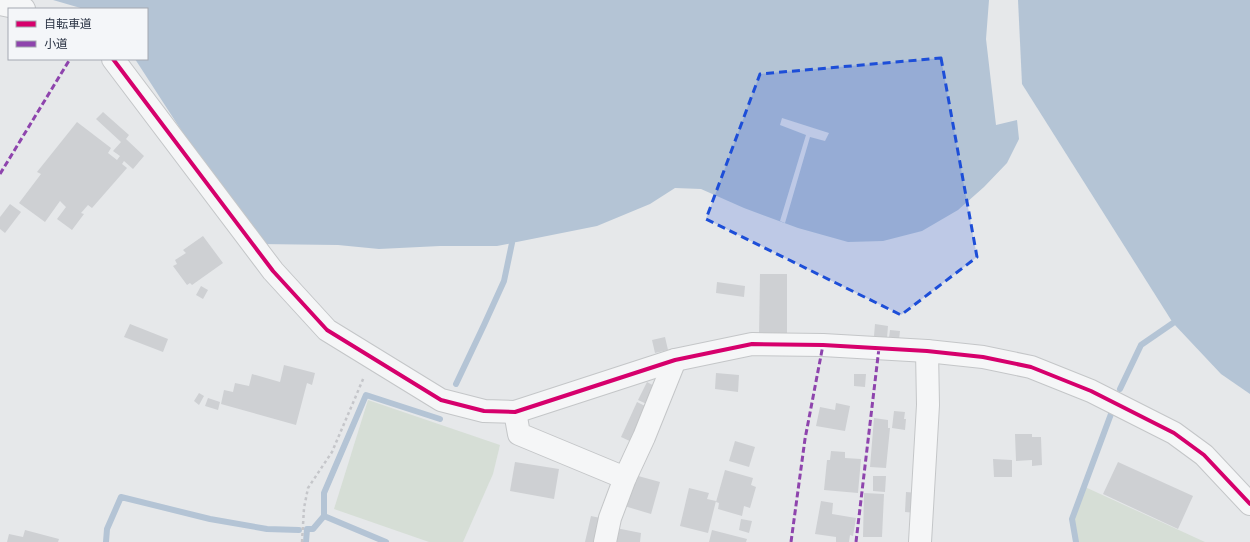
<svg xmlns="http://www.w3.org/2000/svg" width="1250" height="542" font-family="Quicksand,'Noto Sans JP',sans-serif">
	<rect width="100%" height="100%" fill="#e6e8ea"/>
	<g fill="#d6ded6">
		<polygon points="368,400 500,445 493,474 463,542 429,542 334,509"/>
		<polygon points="1085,487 1205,542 1076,542 1072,519"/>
	</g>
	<g fill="#b4c4d5">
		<polygon points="53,0 989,0 986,39 996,125 1017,120 1019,139 1007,163 984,187 958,210 922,231 883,241 848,242 798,228 744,208 701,189 675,188 650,204 597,226 497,246 440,246 379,249 338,245 259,244 218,187 135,59 147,59 147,9 84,9"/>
		<polygon points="1018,0 1250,0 1250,394 1221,374 1173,323 1022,84"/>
	</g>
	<polygon fill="#e6e8ea" points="782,118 829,133 825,141 810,137 785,223 780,221 806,135 780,125"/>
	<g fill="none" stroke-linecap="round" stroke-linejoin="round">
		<g stroke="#b4c4d5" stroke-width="6">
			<polyline points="456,384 484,325 504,281 512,243"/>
			<polyline points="1120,389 1141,345 1173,323"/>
			<polyline points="324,516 386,542"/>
			<polyline points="106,542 107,529 121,497 210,519 267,529 299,530"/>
			<polyline points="306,542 307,529 313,529 324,516 324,493 366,395 440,419"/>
			<polyline points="1076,542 1072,519 1111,414"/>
		</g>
	</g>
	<g fill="#ced0d3">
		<polygon points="103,112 129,135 126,139 144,156 133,169 124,161 122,164 127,168 92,208 88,205 81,213 84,214 72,230 57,219 66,207 60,201 45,222 19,203 41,174 37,172 77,122 111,148 108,153 117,160 120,156 113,151 121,142 96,119"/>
		<polygon points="10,204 21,212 5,233 0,229 0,217"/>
		<polygon points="203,236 223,263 192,285 190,283 187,285 173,266 177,264 175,260 186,253 183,250"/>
		<polygon points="760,274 787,274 787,336 759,336"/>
		<polygon points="717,282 745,286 744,297 716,293"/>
		<polygon points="201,286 208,290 203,299 196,295"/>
		<polygon points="130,324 168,339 163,352 124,337"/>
		<polygon points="875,324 888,326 887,338 874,336"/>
		<polygon points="890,330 900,331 899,340 889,338"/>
		<polygon points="665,337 668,350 655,353 652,340"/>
		<polygon points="284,365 315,373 312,385 307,383 296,425 221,404 224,390 233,392 235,383 249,386 252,374 280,382"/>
		<polygon points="716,373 739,375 738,392 715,389"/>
		<polygon points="854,374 866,374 865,387 854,386"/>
		<polygon points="647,382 658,388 649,405 638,400"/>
		<polygon points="199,393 204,396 199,405 194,401"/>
		<polygon points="208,398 220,402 218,410 205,406"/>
		<polygon points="637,402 651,409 634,443 621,437"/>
		<polygon points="836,403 850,406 845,431 816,426 820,407 835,410"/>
		<polygon points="894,411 905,412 904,419 906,419 905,430 892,428"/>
		<polygon points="874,418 888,420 888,428 890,428 886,468 870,467"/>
		<polygon points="1015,434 1032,434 1032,437 1041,437 1042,465 1032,466 1032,460 1016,461"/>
		<polygon points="735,441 755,447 749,467 729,461"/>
		<polygon points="831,451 845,452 845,458 861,459 858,493 824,490 827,460 830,460"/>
		<polygon points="993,459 1012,460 1012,477 994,477"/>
		<polygon points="515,462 559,469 554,499 510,491"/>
		<polygon points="1118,462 1193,496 1178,529 1103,494"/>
		<polygon points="725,470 753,478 751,485 756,487 750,508 744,506 742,516 718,509 719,503 716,502"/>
		<polygon points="631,474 660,482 651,514 621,505"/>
		<polygon points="873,476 886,476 885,492 873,491"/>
		<polygon points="689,488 709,493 707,499 716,501 708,533 680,526"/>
		<polygon points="906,492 918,493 917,513 905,512"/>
		<polygon points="864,493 884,494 882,537 863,537"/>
		<polygon points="821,501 833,503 832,514 856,518 853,536 850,535 849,542 836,542 836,537 815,534"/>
		<polygon points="591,516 605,519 599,542 585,542"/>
		<polygon points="741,519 752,521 749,533 739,530"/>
		<polygon points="616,528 641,533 640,542 613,542"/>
		<polygon points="25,530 59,539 58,542 7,542 9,534 23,537"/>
		<polygon points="712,530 747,539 746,542 709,542"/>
	</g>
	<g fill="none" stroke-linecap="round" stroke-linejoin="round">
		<defs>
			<g id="minor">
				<polyline points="0,4 24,9"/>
				<polyline points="113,59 273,271 327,330 441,400 484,411 515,412 675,360 752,344 823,345 927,351 983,357 1031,367 1091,391 1174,433 1204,455 1250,504"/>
				<polyline points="515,412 519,434 625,478"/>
				<polyline points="605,542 610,518 625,478 644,437 675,360"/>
				<polyline points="920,542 928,405 927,351"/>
			</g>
		</defs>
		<use href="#minor" stroke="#c4c6c8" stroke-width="24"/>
		<polyline stroke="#c5c6ca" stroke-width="2.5" stroke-dasharray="3 3" stroke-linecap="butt" points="302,542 304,508 308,488 332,452 364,377"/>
		<use href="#minor" stroke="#f5f6f7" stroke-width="22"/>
		<g stroke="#8e44ad" stroke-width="3" stroke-dasharray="6 3" stroke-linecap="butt">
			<polyline points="0,174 70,59"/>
			<polyline points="791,542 805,439 823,345"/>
			<polyline points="856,542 879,348"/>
		</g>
		<defs>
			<polyline id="cycleway" points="113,59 273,271 327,330 441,400 484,411 515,412 675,360 752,344 823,345 927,351 983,357 1031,367 1091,391 1174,433 1204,455 1250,504"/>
		</defs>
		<use href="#cycleway" stroke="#f4f6f9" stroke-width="6"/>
		<use href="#cycleway" stroke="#d6006c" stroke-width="4"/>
	</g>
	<path fill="#1d4ed8" fill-opacity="0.2" stroke="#1d4ed8" stroke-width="3" stroke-dasharray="8 5" stroke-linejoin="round" d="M941,58l36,199 -76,58 -195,-96 54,-145z"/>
	<rect x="8" y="8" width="140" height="52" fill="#f4f6f9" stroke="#a4a8b1"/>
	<rect x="16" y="21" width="20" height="6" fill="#d6006c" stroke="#a4a8b1"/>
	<text x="44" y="28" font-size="12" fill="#2b3445">自転車道</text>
	<rect x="16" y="41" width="20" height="6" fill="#8e44ad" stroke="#a4a8b1"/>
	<text x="44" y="48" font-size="12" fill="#2b3445">小道</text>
</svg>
